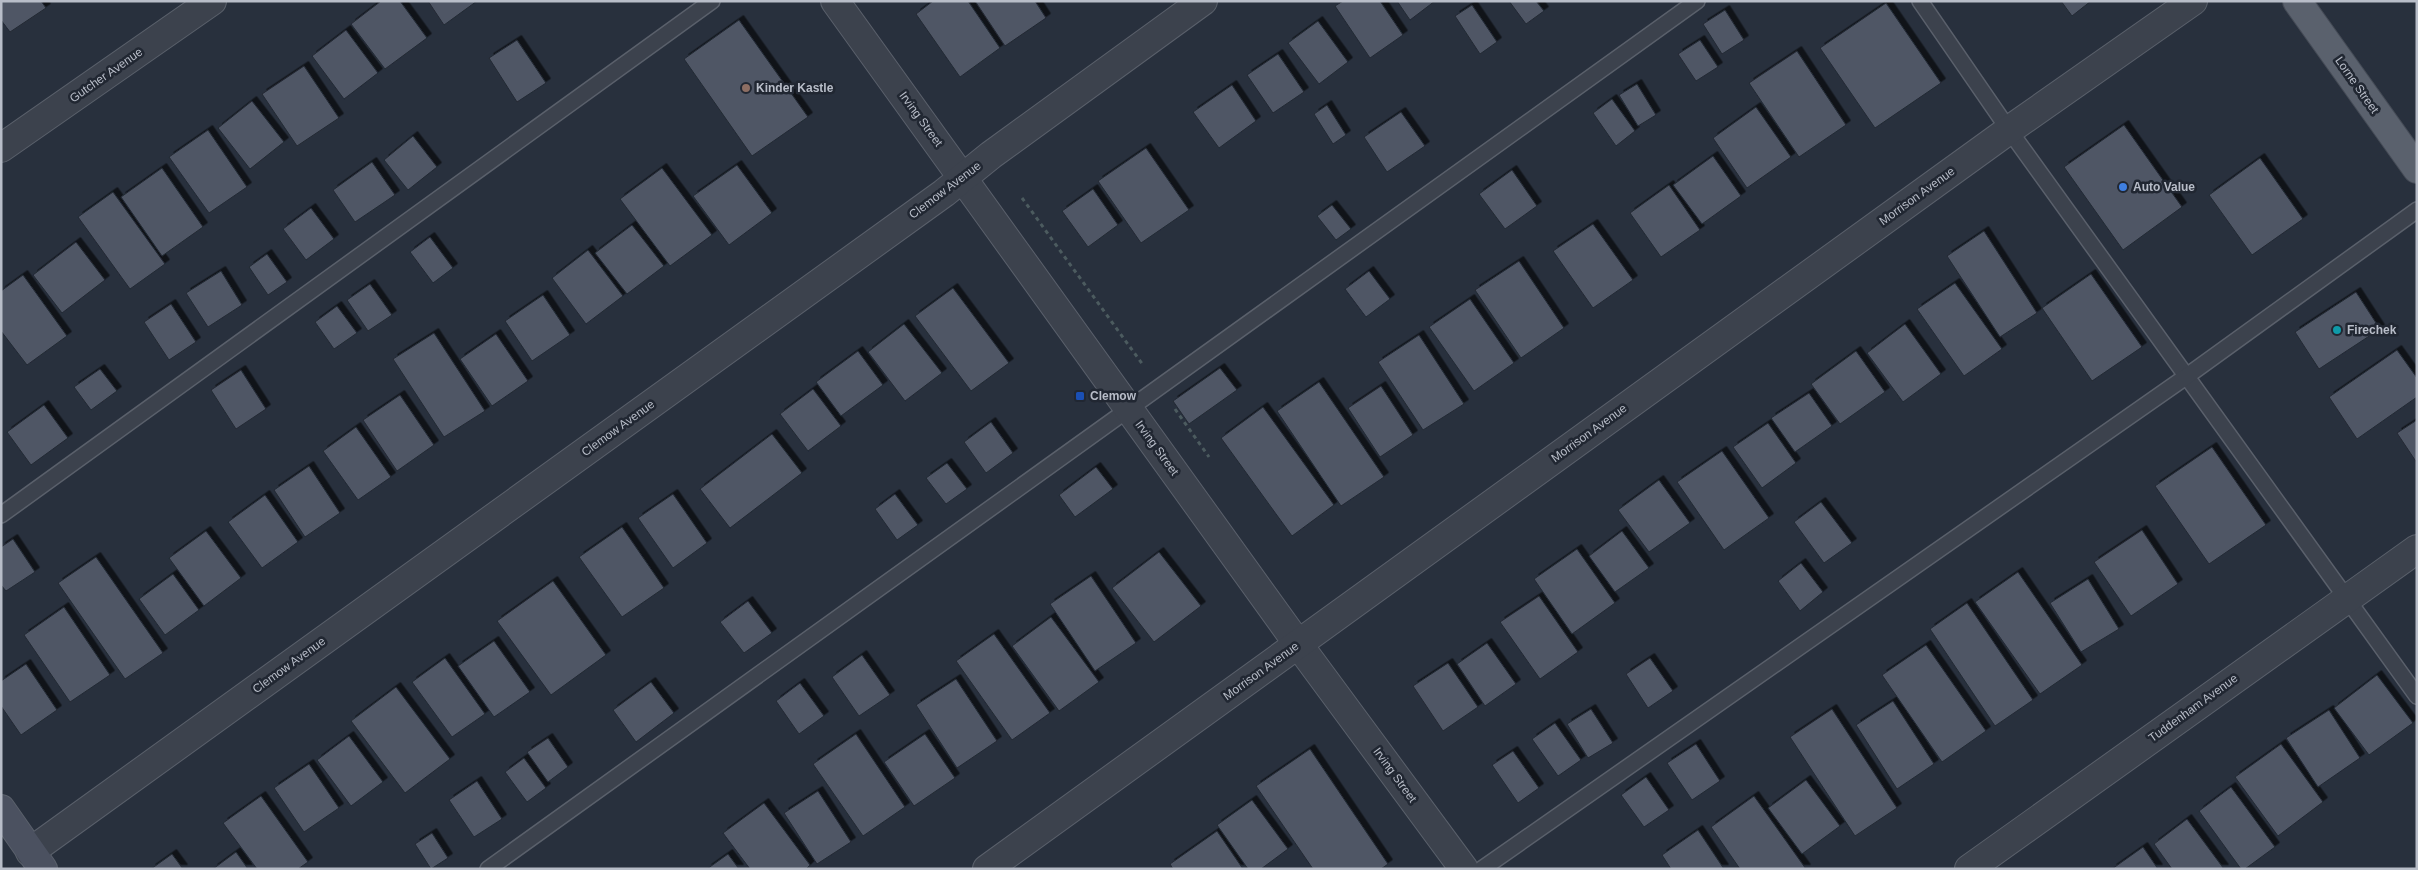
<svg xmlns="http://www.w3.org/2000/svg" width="2418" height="870" font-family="Helvetica,sans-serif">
	<defs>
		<filter id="shadow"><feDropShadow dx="4.5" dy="-4.5" stdDeviation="0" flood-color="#0009"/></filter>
	</defs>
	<rect width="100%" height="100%" fill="#28303d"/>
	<g fill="#4f5765" stroke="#232934" filter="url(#shadow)">
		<polygon points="1,1 41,1 46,8 10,32 1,20"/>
		<polygon points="381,1 400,1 427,38 385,69 351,24"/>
		<polygon points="428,1 477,1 444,25"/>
		<polygon points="933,1 968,1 1000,48 960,77 916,14"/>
		<polygon points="975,1 1035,1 1046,18 1005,46"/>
		<polygon points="1343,1 1380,1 1403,35 1370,58 1335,6"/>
		<polygon points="1397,1 1435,1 1410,20"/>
		<polygon points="1509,1 1536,1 1544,11 1526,24"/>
		<polygon points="2061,1 2091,1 2072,16"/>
		<polygon points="1886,3 1941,83 1875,128 1820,48"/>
		<polygon points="1472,5 1497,42 1480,54 1455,16"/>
		<polygon points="1725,10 1744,40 1722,54 1703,24"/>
		<polygon points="739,20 808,117 752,156 684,59"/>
		<polygon points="1318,21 1348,62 1319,84 1288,43"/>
		<polygon points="346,30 378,73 344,99 312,56"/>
		<polygon points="517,40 546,83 517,102 489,58"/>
		<polygon points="1700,40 1718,67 1696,81 1678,54"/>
		<polygon points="1797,51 1846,125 1799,157 1749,83"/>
		<polygon points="1278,54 1304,92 1273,113 1247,75"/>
		<polygon points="304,66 339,118 297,146 262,94"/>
		<polygon points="1637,84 1656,115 1638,126 1619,95"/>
		<polygon points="1232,85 1256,121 1219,148 1193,112"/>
		<polygon points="1612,99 1635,131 1616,146 1593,113"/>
		<polygon points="252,101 284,142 250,169 218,128"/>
		<polygon points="1327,105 1346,135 1333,144 1314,114"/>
		<polygon points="1756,107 1791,157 1747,188 1713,138"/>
		<polygon points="1401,112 1425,146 1387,172 1364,137"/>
		<polygon points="2124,125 2182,207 2123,250 2064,167"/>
		<polygon points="208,130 247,187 209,213 169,157"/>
		<polygon points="413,136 437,167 408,190 384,160"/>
		<polygon points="1146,148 1189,210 1141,243 1098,181"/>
		<polygon points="1713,156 1741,196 1702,224 1673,185"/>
		<polygon points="2260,158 2303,219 2252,255 2209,195"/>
		<polygon points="372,162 395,195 355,222 333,190"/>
		<polygon points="737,165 772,213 729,245 693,196"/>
		<polygon points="162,168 203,227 162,256 121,197"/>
		<polygon points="662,168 712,235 670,266 620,199"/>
		<polygon points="1512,170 1537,206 1505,229 1479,194"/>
		<polygon points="1669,185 1700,230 1661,257 1630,213"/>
		<polygon points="1093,189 1118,225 1088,247 1062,211"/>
		<polygon points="113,192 165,264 130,289 78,217"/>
		<polygon points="1332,205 1351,229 1336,240 1317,216"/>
		<polygon points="311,208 334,239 306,260 283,229"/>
		<polygon points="1593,224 1633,280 1593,308 1553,251"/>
		<polygon points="632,225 664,266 627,294 595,253"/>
		<polygon points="1984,231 2037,313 2000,337 1947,256"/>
		<polygon points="430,237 453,268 433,283 410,252"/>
		<polygon points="76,242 105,280 62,313 33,275"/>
		<polygon points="588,250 623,296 586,324 552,278"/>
		<polygon points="267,254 287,282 268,295 249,267"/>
		<polygon points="1519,261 1564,328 1521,358 1475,290"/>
		<polygon points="221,271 242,305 208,327 186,293"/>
		<polygon points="1369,271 1390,299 1366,317 1345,289"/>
		<polygon points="2091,274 2142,347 2092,381 2042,308"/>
		<polygon points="23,275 67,336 27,365 1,331 1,291"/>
		<polygon points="1955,283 2002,349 1964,376 1917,309"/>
		<polygon points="370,284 392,315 368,331 347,300"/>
		<polygon points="953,288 1009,363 971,391 915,316"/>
		<polygon points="2356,292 2380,329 2319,369 2295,332"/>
		<polygon points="543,295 570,335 532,361 505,321"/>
		<polygon points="1470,299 1514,363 1474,391 1429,327"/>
		<polygon points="171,304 196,342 169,360 144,322"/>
		<polygon points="337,306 357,333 334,349 315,322"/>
		<polygon points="904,324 942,373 905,401 868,352"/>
		<polygon points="1905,324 1941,374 1903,402 1867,353"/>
		<polygon points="434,333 485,411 444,437 393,359"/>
		<polygon points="496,334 528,381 492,406 460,359"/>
		<polygon points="1419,335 1464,404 1423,430 1378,362"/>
		<polygon points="2397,350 2417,378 2417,397 2357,439 2329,397"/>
		<polygon points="858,351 883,385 841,416 816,382"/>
		<polygon points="1856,351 1885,392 1840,424 1811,384"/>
		<polygon points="1220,368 1237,390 1189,424 1173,401"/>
		<polygon points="100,369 117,391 91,410 74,387"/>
		<polygon points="241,370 266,409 236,429 211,390"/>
		<polygon points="1319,382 1384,477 1341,506 1277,411"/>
		<polygon points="1381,386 1413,435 1380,457 1348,408"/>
		<polygon points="813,389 841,426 808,451 780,414"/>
		<polygon points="1809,393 1832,426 1795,452 1771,418"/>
		<polygon points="400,395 434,445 397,471 363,420"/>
		<polygon points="44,405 68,438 31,465 7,432"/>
		<polygon points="1263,407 1334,505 1292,536 1221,438"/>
		<polygon points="2417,420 2417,463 2397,433"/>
		<polygon points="991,422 1013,453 986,473 964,442"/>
		<polygon points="1768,423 1796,463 1762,488 1733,447"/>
		<polygon points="356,427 391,477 358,500 323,451"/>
		<polygon points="772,434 802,473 730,528 700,489"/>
		<polygon points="2212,447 2266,525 2209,564 2155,486"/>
		<polygon points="1722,451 1769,518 1724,550 1677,482"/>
		<polygon points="947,463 967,489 946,504 926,478"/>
		<polygon points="309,466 340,513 305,537 274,490"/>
		<polygon points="1096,467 1113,489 1075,517 1059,495"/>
		<polygon points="1659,480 1690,523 1649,552 1618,510"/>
		<polygon points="673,494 707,543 673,568 638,518"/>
		<polygon points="895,494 918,525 897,540 875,509"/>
		<polygon points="265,495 298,542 262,568 228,522"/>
		<polygon points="1821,502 1852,543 1824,563 1794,522"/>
		<polygon points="622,527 664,588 622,617 579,557"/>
		<polygon points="2142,530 2178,584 2131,616 2094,562"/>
		<polygon points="206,531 241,578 204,606 169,558"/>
		<polygon points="1622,531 1649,568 1615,592 1589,556"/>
		<polygon points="13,539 35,572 6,591 1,585 1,547"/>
		<polygon points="1577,549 1615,603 1572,634 1534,579"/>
		<polygon points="1159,552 1201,606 1154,642 1112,588"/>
		<polygon points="96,557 163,653 125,679 58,583"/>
		<polygon points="1801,563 1823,592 1800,611 1778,581"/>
		<polygon points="2018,572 2082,665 2040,694 1975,602"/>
		<polygon points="173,574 199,610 165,635 139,599"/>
		<polygon points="1091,576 1136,643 1095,671 1050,604"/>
		<polygon points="2088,579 2119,629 2081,652 2050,603"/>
		<polygon points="553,581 606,655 551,695 497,621"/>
		<polygon points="1539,596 1578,652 1540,679 1500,622"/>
		<polygon points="748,601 772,633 744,653 720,622"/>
		<polygon points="1967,603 2033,700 1995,726 1930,629"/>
		<polygon points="64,607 110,675 70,702 24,635"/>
		<polygon points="1051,617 1099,682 1059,711 1012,646"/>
		<polygon points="994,634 1050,713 1012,740 956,661"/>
		<polygon points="494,641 530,692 494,717 458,666"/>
		<polygon points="1487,643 1516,684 1485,706 1457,664"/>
		<polygon points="1926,645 1986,731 1942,762 1882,675"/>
		<polygon points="862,655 890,695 859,716 832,677"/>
		<polygon points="445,658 485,714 452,737 412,682"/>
		<polygon points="1650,658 1673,691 1648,708 1626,674"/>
		<polygon points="1448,663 1478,707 1443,731 1413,686"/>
		<polygon points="26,664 57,710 21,735 1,706 1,681"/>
		<polygon points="2377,675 2413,723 2369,755 2334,708"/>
		<polygon points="956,679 997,741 957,768 916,705"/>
		<polygon points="651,682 674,713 636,742 613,710"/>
		<polygon points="800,683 824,716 799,734 776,701"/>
		<polygon points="396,687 450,759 405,793 351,721"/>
		<polygon points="1893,701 1934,764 1897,789 1856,725"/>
		<polygon points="1591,709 1613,743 1588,758 1567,724"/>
		<polygon points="1832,709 1897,808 1855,836 1790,737"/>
		<polygon points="2329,710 2360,758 2318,787 2286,738"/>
		<polygon points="1555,723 1581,760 1558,776 1532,739"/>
		<polygon points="856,734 905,807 863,836 813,764"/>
		<polygon points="925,734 955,778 914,806 884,762"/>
		<polygon points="349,736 383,782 351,806 317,760"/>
		<polygon points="548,738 568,767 548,782 527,752"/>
		<polygon points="1696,744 1720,781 1692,800 1667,763"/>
		<polygon points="2281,744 2323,802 2278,836 2235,777"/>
		<polygon points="1310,749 1388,864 1381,869 1313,869 1256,786"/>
		<polygon points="1513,751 1539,788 1518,803 1492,765"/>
		<polygon points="524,758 546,788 527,802 505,772"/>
		<polygon points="309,764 339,808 304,832 274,788"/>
		<polygon points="1646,777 1669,810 1644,827 1621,795"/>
		<polygon points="1806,780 1840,826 1802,854 1768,808"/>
		<polygon points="477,781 502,819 474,837 449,800"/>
		<polygon points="2231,787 2275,847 2245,869 2241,869 2199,811"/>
		<polygon points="818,791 851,842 817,864 784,813"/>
		<polygon points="261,796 308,862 298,869 257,869 223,823"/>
		<polygon points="1754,796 1806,869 1740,869 1711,827"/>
		<polygon points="1252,800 1288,849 1261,869 1248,869 1217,825"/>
		<polygon points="764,803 810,865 806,869 750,869 723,833"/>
		<polygon points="2187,819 2224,869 2172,869 2154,844"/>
		<polygon points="1698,830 1724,869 1671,869 1662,855"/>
		<polygon points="1217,831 1243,869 1173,869 1170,864"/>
		<polygon points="432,833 448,858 431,869 415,844"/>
		<polygon points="2143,847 2158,869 2112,869"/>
		<polygon points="236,852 248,869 213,869"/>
		<polygon points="172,854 183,869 151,869"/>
		<polygon points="728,854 739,869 707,869"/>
	</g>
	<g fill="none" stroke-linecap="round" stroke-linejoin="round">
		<defs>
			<g id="lane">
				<polyline points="1920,1 2009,130 2417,696"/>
				<polyline points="1,515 712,1"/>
				<polyline points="488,869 1697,1"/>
				<polyline points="1482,869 2187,376 2417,210"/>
			</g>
			<g id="street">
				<polyline points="835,1 1298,644 1464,869"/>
				<polyline points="1,148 212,1"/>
				<polyline points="30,852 944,193 991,155 1203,1"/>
				<polyline points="987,869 2009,130 2193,1"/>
				<polyline points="1969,869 2417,549"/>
			</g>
			<polyline id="secondary" points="1,809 43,869"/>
			<polyline id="primary" points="2297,1 2417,169"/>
		</defs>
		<use href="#lane" stroke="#5a606b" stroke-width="18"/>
		<use href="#street" stroke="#5a606b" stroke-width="30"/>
		<use href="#secondary" stroke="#5a606b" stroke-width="30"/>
		<use href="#primary" stroke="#454b56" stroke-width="30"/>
		<g stroke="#4c5b5f" stroke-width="3" stroke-dasharray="4 4" stroke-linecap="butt">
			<polyline points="1022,198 1143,365"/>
			<polyline points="1175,409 1209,457"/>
		</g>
		<use href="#lane" stroke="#3c424d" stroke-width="15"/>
		<use href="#street" stroke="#3c424d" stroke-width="28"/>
		<use href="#secondary" stroke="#4b5160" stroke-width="28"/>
		<use href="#primary" stroke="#5a616d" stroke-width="28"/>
	</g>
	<circle fill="#8d6e63" stroke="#212732" stroke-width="2" cx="746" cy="88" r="5"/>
	<circle fill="#3f7fe0" stroke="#212732" stroke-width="2" cx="2123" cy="187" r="5"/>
	<circle fill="#0f9aa8" stroke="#212732" stroke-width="2" cx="2337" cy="330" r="5"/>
	<rect fill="#1a4fb4" stroke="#212732" stroke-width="2" x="1075" y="391" width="10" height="10" rx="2.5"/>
	<g text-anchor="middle" stroke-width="5" stroke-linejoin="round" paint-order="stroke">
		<g font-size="12" fill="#b8bdc8" stroke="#212732">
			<text transform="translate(106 75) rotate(-35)" y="4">Gutcher Avenue</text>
			<text transform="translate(2357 85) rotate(55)" y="4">Lorne Street</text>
			<text transform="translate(921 119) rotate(54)" y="4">Irving Street</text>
			<text transform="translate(945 190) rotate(-37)" y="4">Clemow Avenue</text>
			<text transform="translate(1917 196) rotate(-36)" y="4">Morrison Avenue</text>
			<text transform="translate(618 428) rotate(-36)" y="4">Clemow Avenue</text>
			<text transform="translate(1589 433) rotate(-36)" y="4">Morrison Avenue</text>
			<text transform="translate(1157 448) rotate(54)" y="4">Irving Street</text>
			<text transform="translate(289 665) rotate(-36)" y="4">Clemow Avenue</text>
			<text transform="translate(1261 671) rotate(-36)" y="4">Morrison Avenue</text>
			<text transform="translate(2193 708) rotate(-36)" y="4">Tuddenham Avenue</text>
			<text transform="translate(1395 775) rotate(54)" y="4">Irving Street</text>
		</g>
		<g font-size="12" font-weight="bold" fill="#b8bdc8" stroke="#212732" text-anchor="start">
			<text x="756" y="92">Kinder Kastle</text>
			<text x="2133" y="191">Auto Value</text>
			<text x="2347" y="334">Firechek</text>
			<text x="1090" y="400">Clemow</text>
		</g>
	</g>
	<rect width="2418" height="870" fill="none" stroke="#b8bdc8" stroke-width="5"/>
</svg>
